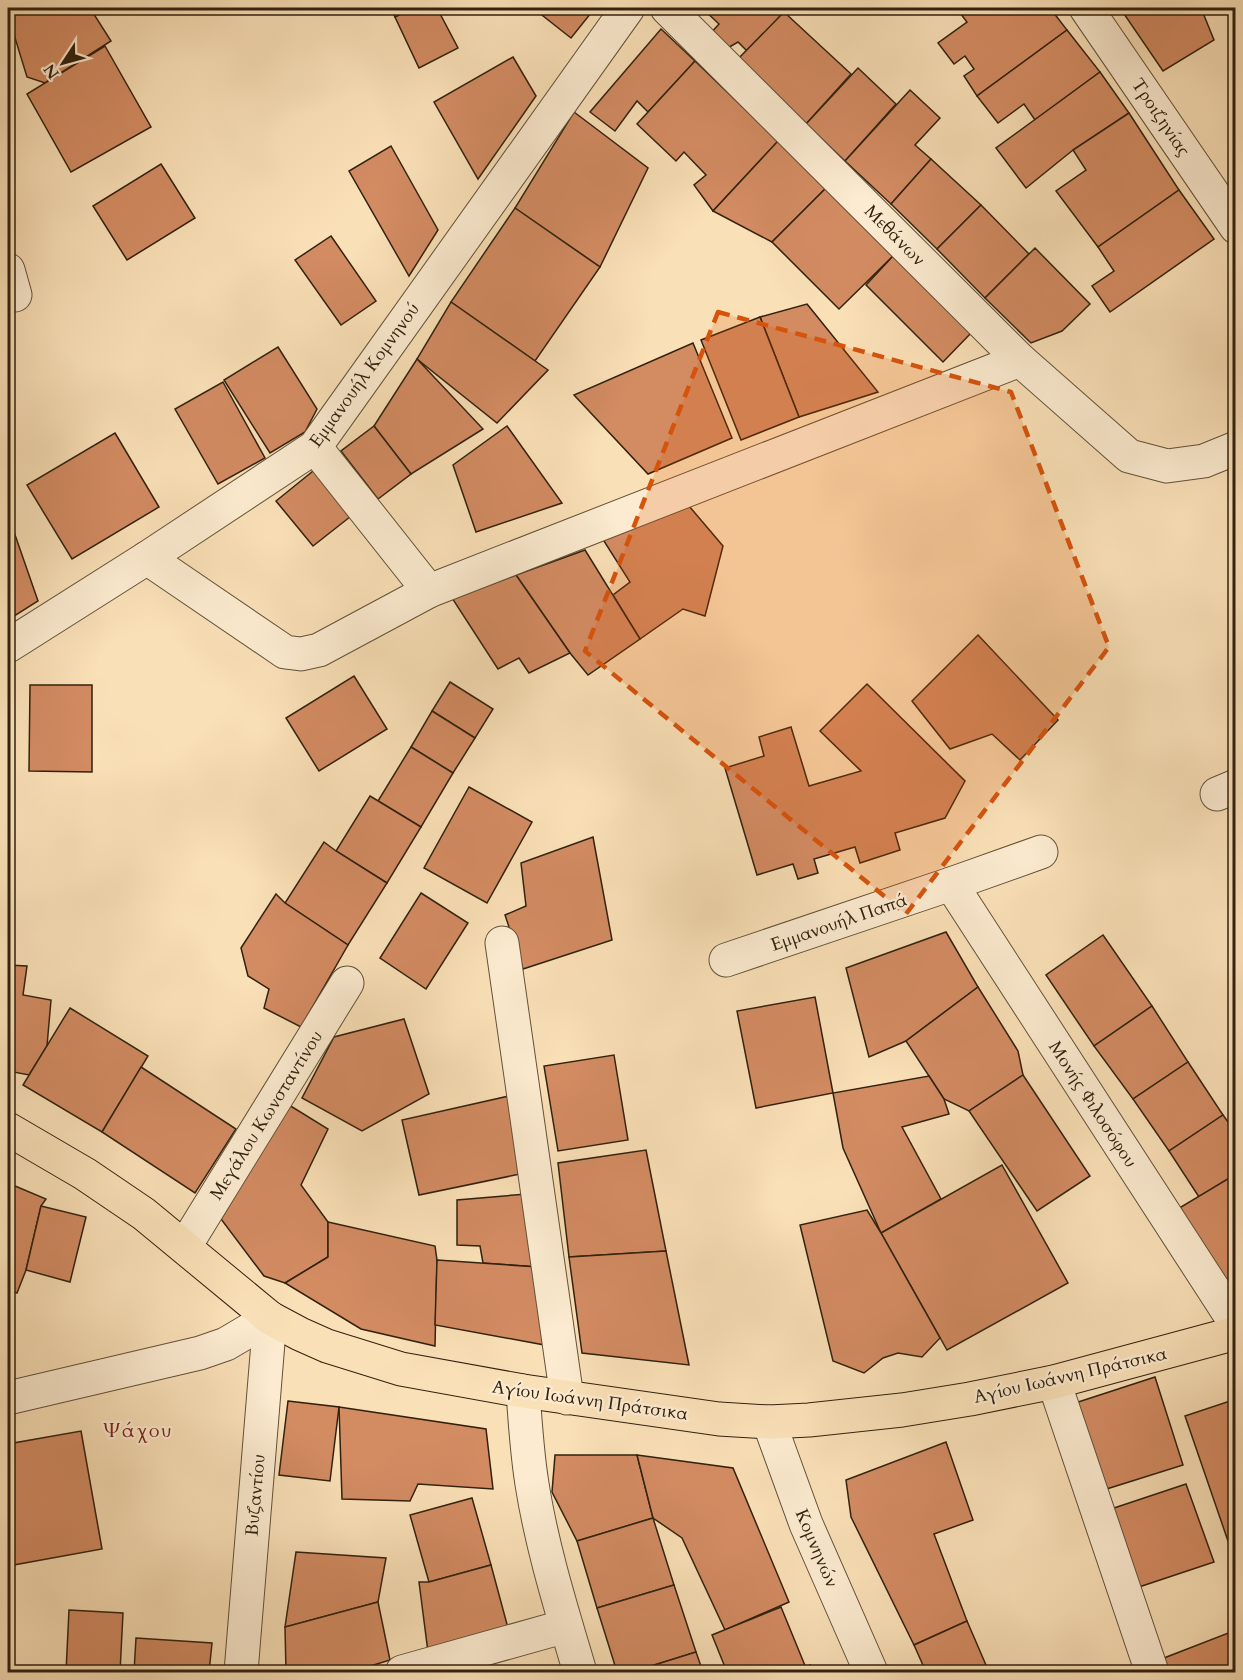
<svg xmlns="http://www.w3.org/2000/svg" width="1243" height="1680" font-family="Cardo,serif">
	<rect width="100%" height="100%" fill="#fae0b7"/>
	<filter id="stains"><feTurbulence type="fractalNoise" baseFrequency=".00333" numOctaves="4"/><feColorMatrix values="0 0 0 0 .2 0 0 0 0 .09 0 0 0 0 .02 0 0 0 .5 -.17"/></filter>
	<radialGradient id="worn" r=".72"><stop offset=".6" stop-color="#630" stop-opacity="0"/><stop offset="1" stop-color="#630" stop-opacity=".3"/></radialGradient>
	<g fill="#d38b62" stroke="#30210f" stroke-width="1.5">
		<polygon points="8,8 90,8 111,41 45,83 27,77 8,15"/>
		<polygon points="390,8 414,8 395,17"/>
		<polygon points="414,8 437,8 458,48 419,68 395,17"/>
		<polygon points="533,8 595,8 571,38"/>
		<polygon points="702,8 788,8 747,51 738,42 726,49 710,34 719,24"/>
		<polygon points="959,8 1050,8 1067,30 977,96 964,76 974,69 965,56 954,64 938,43 967,22 957,9"/>
		<polygon points="1120,8 1201,8 1214,40 1163,71"/>
		<polygon points="784,12 851,74 806,124 737,60"/>
		<polygon points="661,29 695,61 648,112 637,101 615,131 590,112"/>
		<polygon points="1067,30 1100,72 1035,120 1024,104 998,123 977,96"/>
		<polygon points="105,46 151,127 71,172 27,94"/>
		<polygon points="513,57 536,96 478,179 434,102"/>
		<polygon points="695,61 778,141 713,211 694,185 706,175 684,152 676,161 637,124"/>
		<polygon points="858,68 896,104 845,161 806,124"/>
		<polygon points="1100,72 1129,113 1073,150 1026,188 996,148"/>
		<polygon points="910,90 940,118 915,145 931,159 891,204 845,161"/>
		<polygon points="574,112 648,168 600,267 515,208"/>
		<polygon points="1129,113 1179,190 1098,247 1056,191 1086,170 1073,150"/>
		<polygon points="778,141 826,188 772,242 713,211"/>
		<polygon points="391,146 438,230 409,276 349,171"/>
		<polygon points="931,159 981,205 937,249 891,204"/>
		<polygon points="161,164 195,218 127,260 93,206"/>
		<polygon points="826,188 893,256 839,309 772,242"/>
		<polygon points="1179,190 1214,239 1110,312 1092,286 1114,271 1098,247"/>
		<polygon points="981,205 1029,254 985,298 937,249"/>
		<polygon points="515,208 600,267 535,361 451,302"/>
		<polygon points="331,236 376,301 341,325 295,260"/>
		<polygon points="1035,248 1090,304 1062,331 1031,343 985,298"/>
		<polygon points="893,256 972,332 943,362 866,285"/>
		<polygon points="451,302 548,370 497,423 417,359"/>
		<polygon points="807,304 878,392 799,417 760,317"/>
		<polygon points="760,317 799,417 741,440 701,340"/>
		<polygon points="693,343 732,438 648,474 574,395"/>
		<polygon points="278,347 317,409 305,432 270,453 224,380"/>
		<polygon points="417,359 483,429 411,474 374,426"/>
		<polygon points="223,382 265,458 218,484 175,409"/>
		<polygon points="374,426 411,474 378,499 341,451"/>
		<polygon points="507,426 562,503 476,532 453,465"/>
		<polygon points="115,433 159,507 72,559 27,485"/>
		<polygon points="318,467 355,513 313,546 276,501"/>
		<polygon points="689,506 723,546 705,616 683,609 640,639 613,595 630,582 602,538"/>
		<polygon points="13,529 38,601 8,620 8,531"/>
		<polygon points="585,550 640,639 588,675 570,653 516,575"/>
		<polygon points="516,575 570,653 529,673 519,658 498,669 452,598"/>
		<polygon points="978,635 1058,720 1020,760 992,734 950,749 912,701"/>
		<polygon points="354,676 387,729 319,771 286,718"/>
		<polygon points="450,682 493,709 475,738 432,711"/>
		<polygon points="867,684 965,781 945,818 895,833 900,850 860,863 855,847 814,859 818,873 798,879 793,864 757,875 725,768 764,756 759,737 791,727 809,786 861,771 820,731"/>
		<polygon points="30,685 92,685 92,772 29,771"/>
		<polygon points="432,711 475,738 453,773 411,747"/>
		<polygon points="411,747 453,773 421,827 378,801"/>
		<polygon points="469,787 532,822 487,903 424,868"/>
		<polygon points="370,796 421,827 387,883 336,851"/>
		<polygon points="593,837 612,940 523,969 505,915 526,906 521,863"/>
		<polygon points="324,842 336,851 387,883 348,945 285,903"/>
		<polygon points="421,893 468,923 426,989 380,958"/>
		<polygon points="276,894 285,903 348,945 301,1027 264,1008 269,989 248,976 241,948"/>
		<polygon points="946,932 978,987 906,1041 869,1057 846,968"/>
		<polygon points="1103,935 1152,1006 1094,1046 1046,975"/>
		<polygon points="8,965 27,966 23,995 51,1000 47,1046 29,1075 8,1071"/>
		<polygon points="978,987 1018,1051 1023,1075 969,1111 944,1099 906,1041"/>
		<polygon points="815,997 833,1093 756,1108 737,1011"/>
		<polygon points="1152,1006 1188,1062 1133,1099 1094,1046"/>
		<polygon points="70,1008 148,1056 102,1132 23,1085"/>
		<polygon points="404,1019 429,1094 362,1131 302,1098 334,1037"/>
		<polygon points="614,1055 628,1140 558,1151 544,1066"/>
		<polygon points="1188,1062 1223,1115 1169,1151 1133,1099"/>
		<polygon points="141,1067 236,1129 195,1193 102,1132"/>
		<polygon points="1023,1075 1090,1176 1037,1211 969,1111"/>
		<polygon points="929,1076 944,1099 949,1114 902,1127 941,1199 881,1233 843,1148 833,1093"/>
		<polygon points="509,1096 525,1173 419,1195 402,1120"/>
		<polygon points="289,1105 328,1129 301,1185 328,1222 328,1257 285,1283 264,1276 221,1219"/>
		<polygon points="1223,1115 1236,1133 1236,1174 1199,1197 1169,1151"/>
		<polygon points="646,1150 666,1251 569,1257 558,1163"/>
		<polygon points="1002,1165 1068,1283 947,1350 881,1233"/>
		<polygon points="1236,1174 1236,1288 1227,1291 1176,1210"/>
		<polygon points="8,1183 46,1199 41,1206 26,1270 17,1293 8,1290"/>
		<polygon points="526,1194 538,1267 483,1263 480,1246 457,1245 457,1200"/>
		<polygon points="41,1206 86,1217 70,1282 26,1270"/>
		<polygon points="867,1210 881,1233 940,1338 922,1357 898,1353 883,1358 864,1373 833,1361 800,1225"/>
		<polygon points="328,1222 435,1246 437,1260 435,1346 361,1329 285,1283 328,1257"/>
		<polygon points="666,1251 689,1365 582,1353 569,1257"/>
		<polygon points="437,1260 538,1267 550,1346 435,1325"/>
		<polygon points="1155,1377 1183,1465 1097,1492 1069,1405"/>
		<polygon points="1236,1399 1236,1539 1228,1541 1185,1416"/>
		<polygon points="288,1401 339,1407 330,1481 279,1475"/>
		<polygon points="339,1407 486,1429 493,1489 418,1484 410,1501 342,1499"/>
		<polygon points="81,1431 102,1549 8,1566 8,1444"/>
		<polygon points="946,1442 973,1520 934,1534 967,1621 914,1645 851,1517 846,1480"/>
		<polygon points="555,1455 637,1455 653,1518 577,1541 552,1492"/>
		<polygon points="637,1455 733,1468 789,1602 725,1630 682,1538 653,1518"/>
		<polygon points="1186,1484 1214,1562 1133,1589 1105,1511"/>
		<polygon points="472,1498 491,1565 429,1582 410,1515"/>
		<polygon points="653,1518 674,1585 597,1608 577,1541"/>
		<polygon points="296,1552 386,1558 378,1602 285,1627"/>
		<polygon points="491,1565 508,1628 428,1652 419,1582 429,1582"/>
		<polygon points="674,1585 696,1652 632,1672 617,1672 597,1608"/>
		<polygon points="378,1602 390,1660 351,1672 286,1672 285,1627"/>
		<polygon points="781,1607 806,1668 796,1672 727,1672 712,1635"/>
		<polygon points="69,1610 123,1613 120,1672 66,1672"/>
		<polygon points="967,1621 989,1672 926,1672 914,1645"/>
		<polygon points="1236,1630 1236,1672 1170,1672 1164,1658"/>
		<polygon points="136,1638 212,1643 209,1672 134,1672"/>
		<polygon points="696,1652 703,1672 632,1672"/>
		<polygon points="810,1665 813,1672 796,1672 806,1668"/>
	</g>
	<g fill="none" stroke-linecap="round" stroke-linejoin="round">
		<defs>
			<g id="minor">
				<polyline points="667,8 1020,360 1129,456 1167,466 1204,461 1236,448"/>
				<polyline points="1086,8 1236,227"/>
				<polyline points="8,270 15,295"/>
				<polyline points="315,447 429,591"/>
				<polyline points="147,558 285,652 301,654 319,650 429,591 1020,360"/>
				<polyline points="8,646 147,558 315,447 628,8"/>
				<polyline points="1217,794 1236,786"/>
				<polyline points="951,884 1236,1324"/>
				<polyline points="502,943 567,1398"/>
				<polyline points="726,960 951,884 1041,852"/>
				<polyline points="185,1246 347,983"/>
				<polyline points="1054,1382 1152,1672"/>
				<path d="M523,1391c2,31 4,62 9,93 10,64 30,127 48,188"/>
				<polyline points="8,1398 200,1353 226,1344 270,1318"/>
				<polyline points="769,1422 806,1524 871,1672"/>
				<polyline points="241,1672 270,1318"/>
				<polyline points="402,1672 566,1626"/>
			</g>
			<polyline id="major" points="8,1129 85,1174 144,1214 270,1318 300,1334 327,1346 401,1369 523,1391 719,1419 769,1422 809,1420 902,1410 970,1399 1054,1382 1236,1333"/>
		</defs>
		<use href="#minor" stroke="#625139" stroke-width="35"/>
		<use href="#major" stroke="#30210f" stroke-width="35"/>
		<use href="#minor" stroke="#fcebd0" stroke-width="33"/>
		<use href="#major" stroke="#fae0b7" stroke-width="33"/>
	</g>
	<path fill="#d6530c" fill-opacity="0.2" stroke="#d6530c" stroke-width="4.5" stroke-dasharray="12 8" stroke-linejoin="round" d="M718,312l293,80 98,255 -203,267 -321,-263z"/>
	<g text-anchor="middle" stroke-width="4.5" stroke-linejoin="round" paint-order="stroke">
		<g font-size="18" fill="#30210f" stroke="#fcebd0">
			<text transform="translate(1161 117) rotate(56)" y="6">Τροιζηνίας</text>
			<text transform="translate(895 235) rotate(45)" y="6">Μεθάνων</text>
			<text transform="translate(364 375) rotate(-54)" y="6">Εμμανουήλ Κομνηνού</text>
			<text transform="translate(839 922) rotate(-19)" y="6">Εμμανουήλ Παπά</text>
			<text transform="translate(1093 1104) rotate(57)" y="6">Μονής Φιλοσόφου</text>
			<text transform="translate(266 1115) rotate(-58)" y="6">Μεγάλου Κωνσταντίνου</text>
			<text transform="translate(1070 1375) rotate(-13)" y="6">Αγίου Ιωάννη Πράτσικα</text>
			<text transform="translate(590 1400) rotate(8)" y="6">Αγίου Ιωάννη Πράτσικα</text>
			<text transform="translate(255 1495) rotate(-85)" y="6">Βυζαντίου</text>
			<text transform="translate(817 1548) rotate(67)" y="6">Κομνηνών</text>
		</g>
		<g font-size="20" letter-spacing="1.5" fill="#7a1f14" stroke="#fcebd0">
			<text x="138" y="1437">Ψάχου</text>
		</g>
	</g>
	<rect width="1243" height="1680" fill="none" stroke="#fae0b7" stroke-width="30"/>
	<rect x="9" y="9" width="1225" height="1662" fill="none" stroke="#30210f" stroke-width="3"/>
	<rect x="15" y="15" width="1213" height="1650" fill="none" stroke="#30210f" stroke-width="1.5"/>
	<g transform="translate(63 63) rotate(234)" stroke="#fcebd0" stroke-width="4.5" paint-order="stroke">
	<path d="M0-4.5L10 22L0 15L-10 22Z" fill="#30210f"/>
	<text y="-9" font-size="16" font-weight="bold" text-anchor="middle" fill="#30210f">N</text>
	</g>
	<rect width="100%" height="100%" filter="url(#stains)"/>
	<rect width="100%" height="100%" fill="url(#worn)"/>
</svg>
